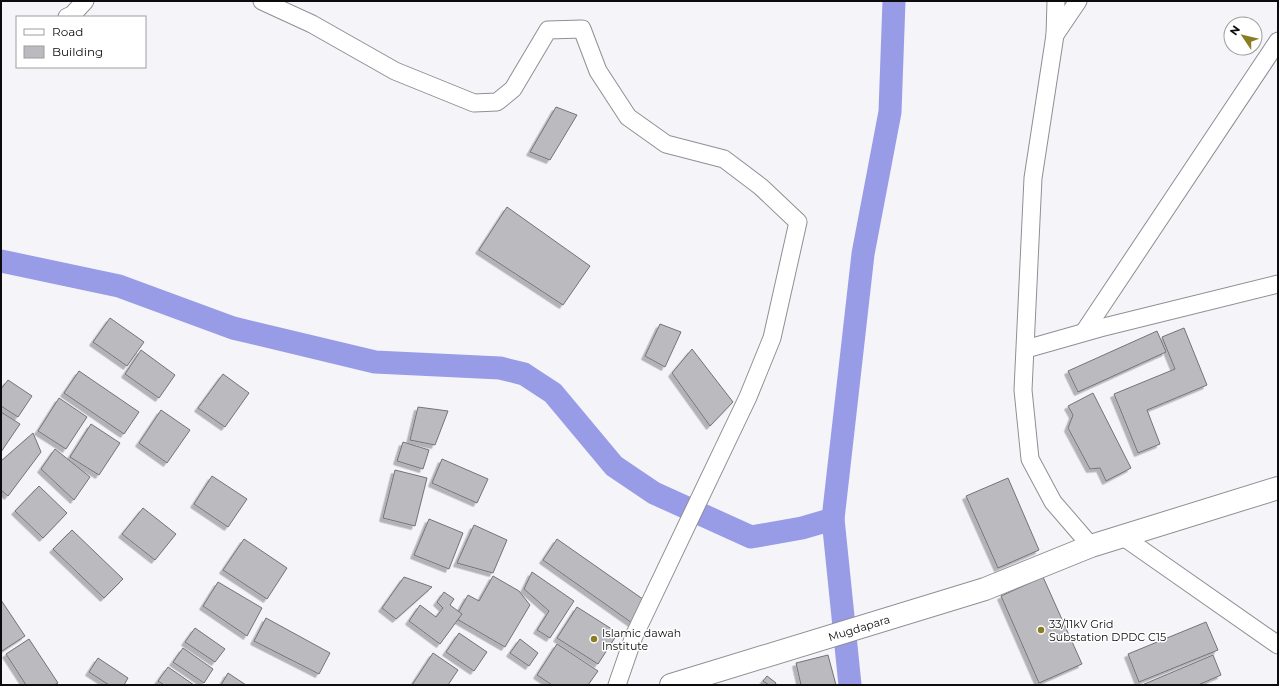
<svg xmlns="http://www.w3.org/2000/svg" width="1279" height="686" font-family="Montserrat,sans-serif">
	<defs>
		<filter id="shadow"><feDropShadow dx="-3.5" dy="3.5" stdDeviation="0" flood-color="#0004"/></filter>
	</defs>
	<rect width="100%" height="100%" fill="#f4f4f9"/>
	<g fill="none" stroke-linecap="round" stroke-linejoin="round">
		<g stroke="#989be6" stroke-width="23">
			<polyline points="1,261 119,286 233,328 375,362 500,368 524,374 553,393 614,466 654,493 751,537 802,528 833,519"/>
			<polyline points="850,685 833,519 863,254 890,112 894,1"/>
		</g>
	</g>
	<g fill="#bababf" stroke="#737378" filter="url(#shadow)">
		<polygon points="556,107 577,115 550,160 530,152"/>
		<polygon points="507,207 590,266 563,305 479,250"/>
		<polygon points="110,318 144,342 127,366 93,342"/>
		<polygon points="660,324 681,332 665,367 645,356"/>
		<polygon points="1184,328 1207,385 1147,410 1160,444 1138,453 1114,394 1175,369 1162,337"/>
		<polygon points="1157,331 1166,352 1078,392 1068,371"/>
		<polygon points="692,349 733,402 710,426 672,373"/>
		<polygon points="141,350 175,375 159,398 125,374"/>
		<polygon points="79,371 139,412 124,434 64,393"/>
		<polygon points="223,374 249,393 225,427 198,408"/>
		<polygon points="8,380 32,396 18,417 1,406 1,389"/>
		<polygon points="1093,393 1131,468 1106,481 1100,468 1090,469 1068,428 1073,415 1068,406"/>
		<polygon points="59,398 87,417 66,449 38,431"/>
		<polygon points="418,407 448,411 435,445 410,440"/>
		<polygon points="161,410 190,430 167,463 139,443"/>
		<polygon points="1,412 20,424 1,452"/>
		<polygon points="91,424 120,443 99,475 70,457"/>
		<polygon points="33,433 41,452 8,496 1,490 1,461"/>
		<polygon points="403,442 429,450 423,469 397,461"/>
		<polygon points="55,449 90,477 74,500 41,469"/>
		<polygon points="442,459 488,479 477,503 432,483"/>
		<polygon points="395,470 427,478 415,526 383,518"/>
		<polygon points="212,476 247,499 228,527 194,504"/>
		<polygon points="1008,478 1039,550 998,568 966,496"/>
		<polygon points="39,486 67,513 43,538 15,511"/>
		<polygon points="143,508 176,534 155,560 122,534"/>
		<polygon points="429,519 463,533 449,569 414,555"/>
		<polygon points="474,525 507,540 493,573 457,563"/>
		<polygon points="72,530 123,579 104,598 53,549"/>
		<polygon points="244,539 287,568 267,599 223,570"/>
		<polygon points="557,539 647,602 632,623 543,560"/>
		<polygon points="532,572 574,601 550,638 537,630 549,611 524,589"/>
		<polygon points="493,576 519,591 530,605 505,647 455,618 468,595 479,601"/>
		<polygon points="404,577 432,587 396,619 382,608"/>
		<polygon points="1043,577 1082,664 1039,683 1001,596"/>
		<polygon points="218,582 262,608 247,636 203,606"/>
		<polygon points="444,592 454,599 450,605 462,614 440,644 409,621 420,605 436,617 443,608 437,602"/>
		<polygon points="1,600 25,636 2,651 1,650"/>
		<polygon points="577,607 618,633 598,664 557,638"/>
		<polygon points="266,618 330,653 319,674 254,641"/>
		<polygon points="1206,622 1218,650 1139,682 1128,654"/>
		<polygon points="195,628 225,649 215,662 185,642"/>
		<polygon points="459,633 487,652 474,671 446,652"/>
		<polygon points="29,639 58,683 54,685 26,685 6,654"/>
		<polygon points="520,639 538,653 529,666 510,653"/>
		<polygon points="557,644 598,671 588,685 552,685 537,675"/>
		<polygon points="183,648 213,669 204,683 173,662"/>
		<polygon points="433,653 458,670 448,685 412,685"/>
		<polygon points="828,655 836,685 801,685 796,663"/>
		<polygon points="1213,655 1221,675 1198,685 1142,685"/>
		<polygon points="98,658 128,678 124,685 109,685 89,672"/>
		<polygon points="168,667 194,685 164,685 158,681"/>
		<polygon points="228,673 246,685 221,685"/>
		<polygon points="767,676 776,683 775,685 769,685 763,681"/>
	</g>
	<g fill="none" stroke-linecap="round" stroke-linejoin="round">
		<defs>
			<g id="street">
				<polyline points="262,1 312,24 395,71 474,103 497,102 513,89 548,30 582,29 598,71 628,117 666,144 724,159 761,187 798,222 772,338 748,397 634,636 617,685"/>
				<polyline points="1056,1 1055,35 1033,178 1023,390 1030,459 1053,502 1091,546"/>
				<polyline points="67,17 72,15 85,1"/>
				<polyline points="1055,35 1078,1"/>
				<polyline points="1084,332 1278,41"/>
				<polyline points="1026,349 1100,328 1278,284"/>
				<polyline points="1122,536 1278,645"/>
			</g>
			<polyline id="secondary" points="671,685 985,589 1091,546 1278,488"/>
		</defs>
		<use href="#street" stroke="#8f8f94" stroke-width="19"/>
		<use href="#secondary" stroke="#8f8f94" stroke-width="24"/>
		<use href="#street" stroke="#fff" stroke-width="17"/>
		<use href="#secondary" stroke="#fff" stroke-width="22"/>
	</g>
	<g fill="#8a7e25" stroke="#fff" stroke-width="1.5">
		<circle cx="1041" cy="630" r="4"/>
		<circle cx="594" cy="639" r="4"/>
	</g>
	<g text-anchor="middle" stroke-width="3" stroke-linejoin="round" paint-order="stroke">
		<g font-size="11" fill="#0c0c0e" stroke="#fff" text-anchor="start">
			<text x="1049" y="628">33/11kV Grid<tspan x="1049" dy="13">Substation DPDC C15</tspan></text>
			<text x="602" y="637">Islamic dawah<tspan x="602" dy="13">Institute</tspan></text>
		</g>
		<g font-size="11" fill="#0c0c0e" stroke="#fff">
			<text transform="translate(859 628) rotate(-17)" y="4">Mugdapara</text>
		</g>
	</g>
	<rect width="1279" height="686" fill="none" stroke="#0c0c0e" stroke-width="4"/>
	<rect x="16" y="16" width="130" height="52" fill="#ffffff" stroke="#9e9e9f"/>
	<rect x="24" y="29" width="20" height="6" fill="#ffffff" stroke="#9e9e9f"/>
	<text x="52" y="36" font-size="12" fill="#0c0c0e">Road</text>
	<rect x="24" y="46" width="20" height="12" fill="#bababf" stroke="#9e9e9f"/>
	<text x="52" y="56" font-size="12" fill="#0c0c0e">Building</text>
	<g transform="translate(1243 36) rotate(305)"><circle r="19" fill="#ffffff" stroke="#9e9e9f"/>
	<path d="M0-3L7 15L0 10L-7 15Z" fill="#8a7e25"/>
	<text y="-6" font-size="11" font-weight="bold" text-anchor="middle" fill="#0c0c0e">N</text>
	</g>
</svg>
